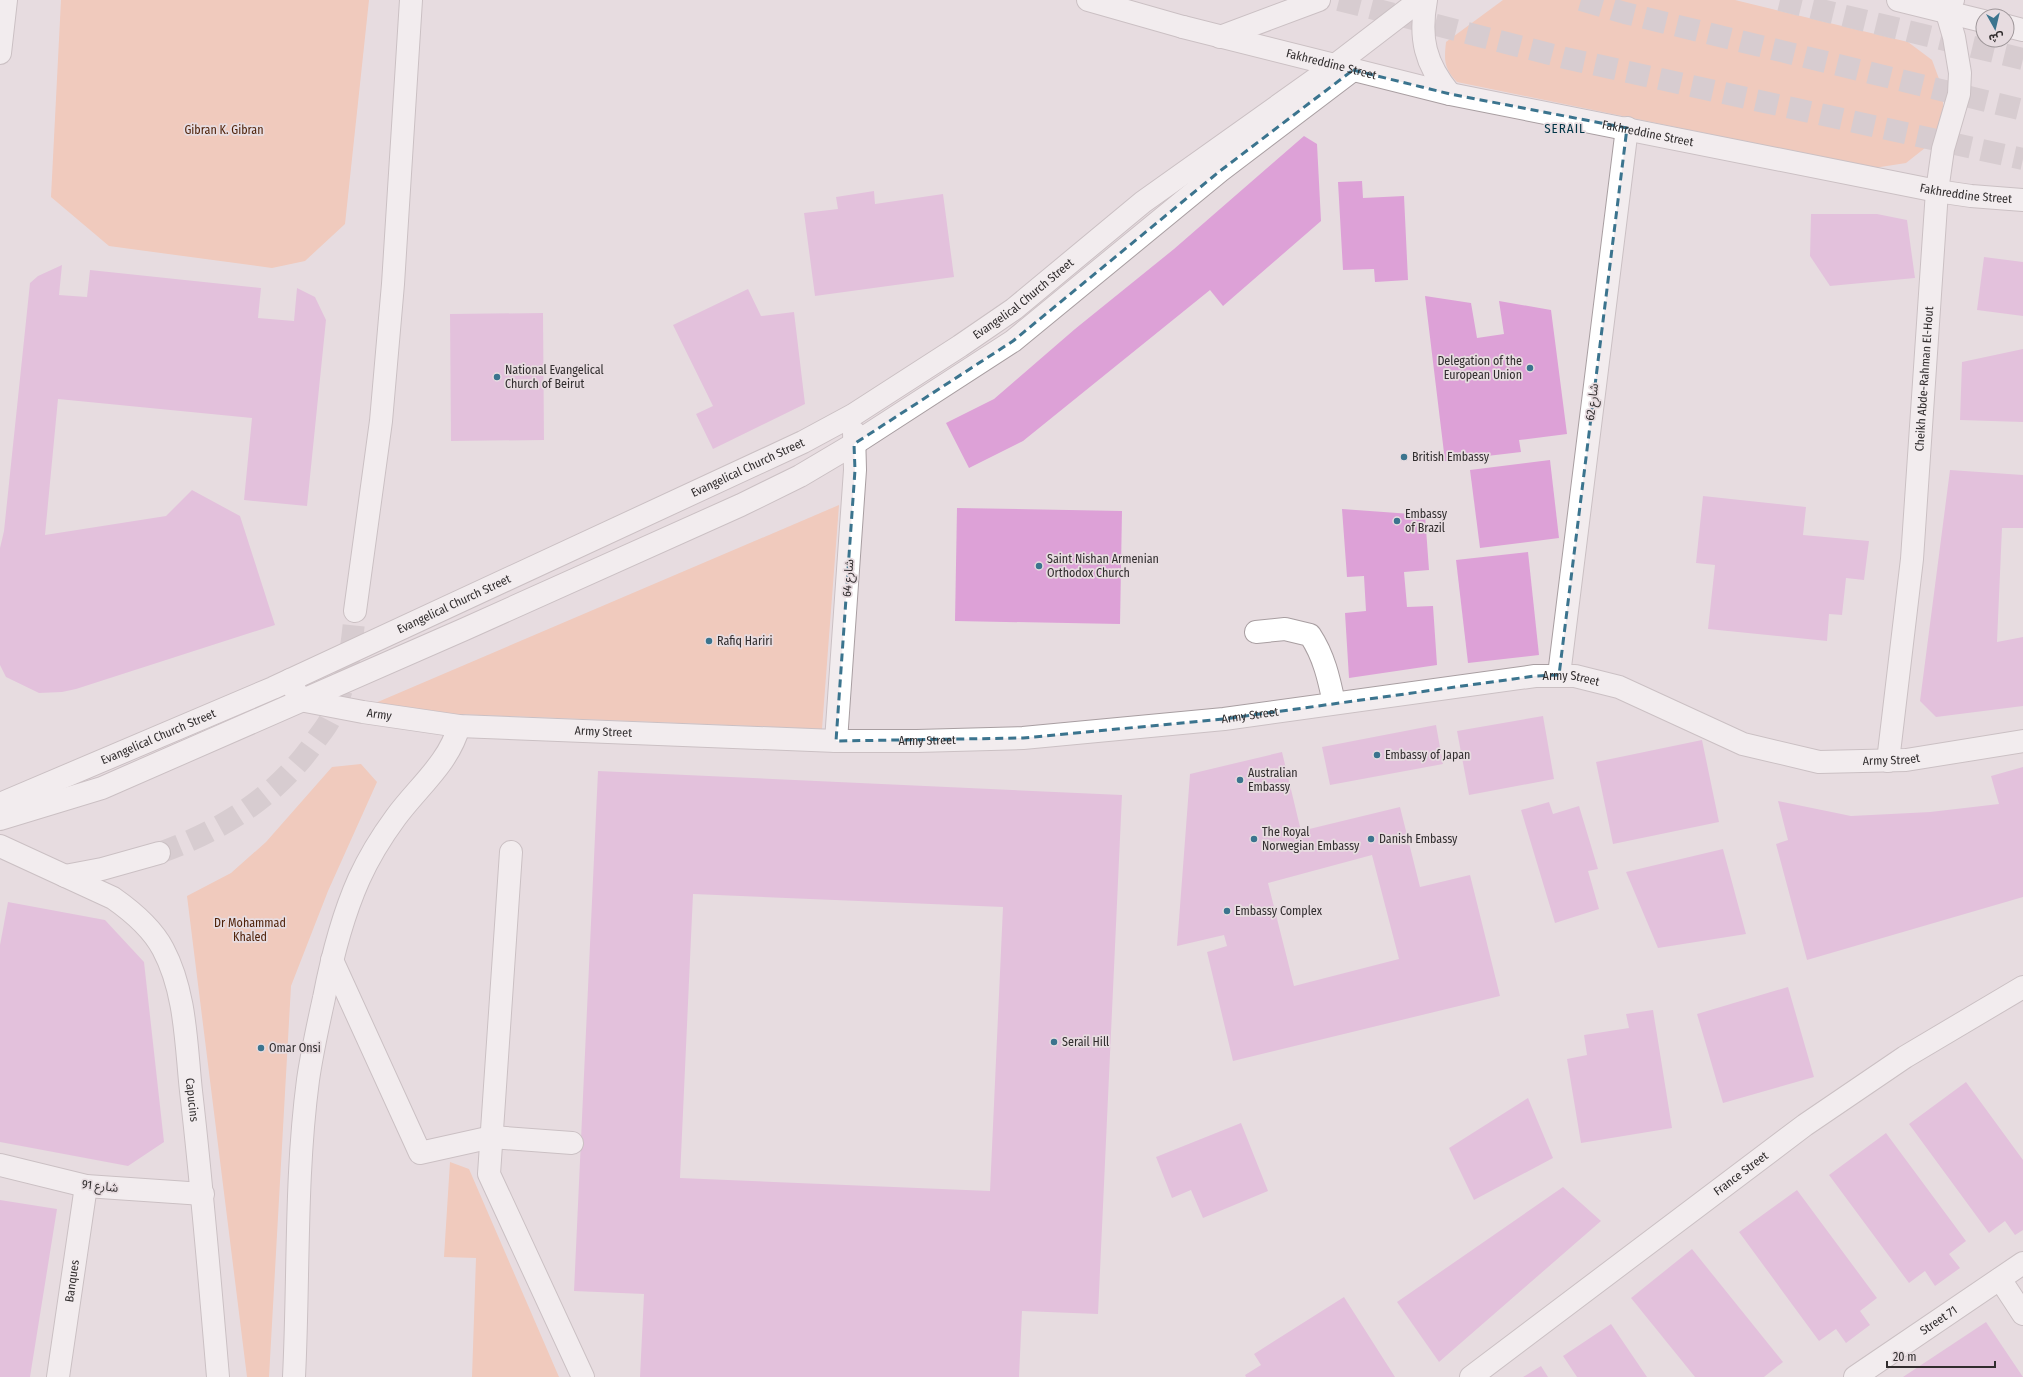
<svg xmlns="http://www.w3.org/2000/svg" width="2023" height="1377" font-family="'Fira Sans Condensed','Noto Sans Arabic',sans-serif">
	<rect width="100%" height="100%" fill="#e7dce0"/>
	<g fill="#fab392">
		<polygon points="61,0 369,0 345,224 305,261 272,268 109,246 51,197"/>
		<path d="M1503,0h232l173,42 24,18 10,27 2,31 -14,26 -24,19 -32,5 -417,-86c-13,-14 -13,-21 -11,-40z"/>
		<polygon points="839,505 822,729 359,710"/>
		<polygon points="361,764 377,782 328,891 291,986 269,1377 247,1377 187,896 231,873 266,842 332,767"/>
		<polygon points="450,1162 469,1169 559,1377 472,1377 476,1258 444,1257"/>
	</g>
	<g fill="#dda1d7" fill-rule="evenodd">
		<polygon points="1304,136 1317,144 1321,221 1223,306 1210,290 1023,441 969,468 946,423 994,399 1075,329 1174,249"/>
		<polygon points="1362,181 1363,198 1404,196 1408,280 1375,282 1374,269 1343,270 1338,182"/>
		<polygon points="874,191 875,204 943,194 954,277 815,296 804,213 838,209 836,197"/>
		<polygon points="1811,214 1877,214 1907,220 1915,278 1830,286 1810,256"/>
		<polygon points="1984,257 2023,262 2023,316 1977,310"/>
		<polygon points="62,265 59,295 87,297 90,270 261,288 258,318 294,321 297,288 315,297 326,320 307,506 244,500 252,418 58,399 45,535 166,516 192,490 240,516 275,625 76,689 62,692 39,693 6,677 0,665 0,548 4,531 30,283 38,276"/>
		<polygon points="748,289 761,316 794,312 805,404 713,449 696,414 713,406 673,325"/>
		<polygon points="1425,296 1471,303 1477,338 1504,334 1499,301 1551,310 1567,434 1519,440 1521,452 1445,461"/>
		<polygon points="543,313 544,440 451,441 450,314"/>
		<polygon points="2023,349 2023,422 1960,420 1962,362"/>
		<polygon points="1550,460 1559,538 1480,548 1470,470"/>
		<polygon points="1950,470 2023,475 2023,528 2002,528 1997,642 2023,637 2023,706 1936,717 1920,701"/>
		<polygon points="1703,496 1806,507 1803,535 1869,541 1864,580 1846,578 1842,615 1829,614 1827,641 1708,629 1715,565 1696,563"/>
		<polygon points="957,508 1122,511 1120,624 955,621"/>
		<polygon points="1342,509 1425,515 1429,570 1404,572 1407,607 1433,606 1437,665 1349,678 1345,613 1366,611 1364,576 1347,577"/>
		<polygon points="1528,552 1539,655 1468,663 1456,560"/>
		<polygon points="1543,716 1554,779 1469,795 1457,731"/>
		<polygon points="1436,725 1443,764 1330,785 1322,747"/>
		<polygon points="1702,740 1719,822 1613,844 1596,762"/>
		<path d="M1282,752l19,79 99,-24 20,80 50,-12 30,121 -267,65 -26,-109 20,-6 -3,-11 -47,11 13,-172zM1372,855l27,104 -105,27 -26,-103z"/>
		<polygon points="2023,767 2023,897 1807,960 1776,844 1788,840 1778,801 1851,816 1930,812 1999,804 1991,776"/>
		<path d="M598,771l524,24 -24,519 -76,-3 -3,66h-379l4,-83 -70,-3zM693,894l310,13 -13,284 -310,-13z"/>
		<polygon points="1549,802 1553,814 1579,806 1598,869 1588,871 1599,909 1555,923 1521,810"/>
		<polygon points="1723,849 1746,934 1658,948 1626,872"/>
		<polygon points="8,902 105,920 144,962 164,1142 128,1166 0,1142 0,945"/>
		<polygon points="1788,987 1814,1077 1723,1103 1697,1014"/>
		<polygon points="1653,1010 1672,1128 1581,1143 1567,1059 1587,1055 1584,1035 1629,1028 1626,1014"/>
		<polygon points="1966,1082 2023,1160 2023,1230 2015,1235 2005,1221 1989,1233 1909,1124"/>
		<polygon points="1528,1098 1553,1158 1474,1200 1449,1148"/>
		<polygon points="1241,1123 1268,1191 1203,1218 1191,1190 1172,1198 1156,1157"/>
		<polygon points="1886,1133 1966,1241 1949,1254 1960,1268 1935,1286 1925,1271 1909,1283 1829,1175"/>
		<polygon points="1563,1187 1601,1221 1439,1362 1397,1302"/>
		<polygon points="1797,1190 1877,1298 1860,1311 1870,1325 1846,1343 1836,1329 1819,1341 1739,1232"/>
		<polygon points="0,1200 57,1209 30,1377 0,1377"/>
		<polygon points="1692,1249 1783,1362 1764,1377 1695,1377 1631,1298"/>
		<polygon points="1344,1297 1395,1377 1246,1377 1245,1375 1261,1365 1254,1354"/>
		<polygon points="1986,1322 2023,1377 1903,1377"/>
		<polygon points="1611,1324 1647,1377 1577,1377 1563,1356"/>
		<polygon points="1541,1366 1548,1377 1523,1377"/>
	</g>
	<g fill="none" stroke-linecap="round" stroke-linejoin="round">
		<g stroke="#c3b9bc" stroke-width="22" stroke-dasharray="22 11" stroke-linecap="butt">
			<polyline points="1339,0 1565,58 2023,159"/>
			<polyline points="1581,0 1625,13 2023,110"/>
			<polyline points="1780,0 2023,59"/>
			<path d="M159,853c62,-22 119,-57 157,-113 5,-7 12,-15 15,-23 16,-32 21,-70 24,-106"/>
		</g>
		<defs>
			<g id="minor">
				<polyline points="0,53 6,0"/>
				<path d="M1256,632l29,-3 25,6c14,21 19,44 24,68"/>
				<polyline points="1559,675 1627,128"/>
				<path id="s1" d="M290,680l10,20 63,12 96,14 377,15h81l106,-3 201,-19 311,-43h40l44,11 124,57 76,18 87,-2 117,-19"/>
				<polyline points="836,741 855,470 854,432"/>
				<path id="s2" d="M1888,761l24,-202 25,-368 6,-42 16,-55 1,-21 -6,-36 -7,-24 6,-13"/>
				<path id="s3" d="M0,804l273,-116 530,-246 50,-27 107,-69 54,-37 129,-107 191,-136 86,-66"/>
				<polyline points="0,819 102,788 465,629 741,505 800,476 854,444 1013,341 1220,171 1353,70"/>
				<path id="s4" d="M0,846l113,52c20,14 39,30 50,51 23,43 23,96 28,142 11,95 19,191 27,286"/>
				<polyline points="511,852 489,1174 583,1377"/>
				<polyline points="332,960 420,1153 492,1137 572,1143"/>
				<polyline points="0,1165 86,1186 203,1194"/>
				<polyline points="2000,1279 2023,1314"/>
				<path id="s5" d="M58,1377l28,-191"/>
				<path d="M294,1377c5,-99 1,-199 14,-297 4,-28 10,-55 16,-82 8,-41 18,-81 35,-119 10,-22 23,-43 37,-62 22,-30 53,-54 63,-91"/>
				<path id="s6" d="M1471,1377l334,-252 100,-68 118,-70"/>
				<path id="s7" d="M1855,1377l168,-114"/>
			</g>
			<g id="major">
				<path d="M1426,0c-7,38 -1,64 24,94"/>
				<polyline points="1898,0 1983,21"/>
				<polyline points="2007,26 2023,30"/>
				<path id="s8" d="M1183,27l267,67 487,97 34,5 52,4"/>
				<polyline points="1220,37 1319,0"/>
			</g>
			<g id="highway">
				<polyline points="1088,0 1183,27"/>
				<polyline points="355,611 381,421 393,284 411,0"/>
				<polyline points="65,876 102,869 159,853"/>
			</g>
		</defs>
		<use href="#minor" stroke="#a89ea1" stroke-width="24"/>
		<use href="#major" stroke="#a89ea1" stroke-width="24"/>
		<use href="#highway" stroke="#a89ea1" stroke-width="24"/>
		<use href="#minor" stroke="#fff" stroke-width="22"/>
		<use href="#major" stroke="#fff" stroke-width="22"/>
		<use href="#highway" stroke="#fff" stroke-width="22"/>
	</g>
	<path d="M0 0H2023V1377H0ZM1353,70l97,24 177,34 -68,547 -24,1 -311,43 -201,19 -187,3 19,-271 -1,-26 159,-103 207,-170z" fill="#e7dce0" fill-opacity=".55" fill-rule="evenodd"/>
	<path fill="none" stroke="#3b748e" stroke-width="3" stroke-dasharray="8 5" stroke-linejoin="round" d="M1353,70l97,24 177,34 -68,547 -24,1 -311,43 -201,19 -187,3 19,-271 -1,-26 159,-103 207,-170z"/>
	<g fill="#3b748e" stroke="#e7dce0" stroke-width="1.5">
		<circle cx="1530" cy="368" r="4"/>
		<circle cx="497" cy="377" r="4"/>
		<circle cx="1404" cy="457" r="4"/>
		<circle cx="1397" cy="521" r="4"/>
		<circle cx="1039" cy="566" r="4"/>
		<circle cx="709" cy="641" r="4"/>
		<circle cx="1377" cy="755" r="4"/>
		<circle cx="1240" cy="780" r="4"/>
		<circle cx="1254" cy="839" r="4"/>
		<circle cx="1371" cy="839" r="4"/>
		<circle cx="1227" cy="911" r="4"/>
		<circle cx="1054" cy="1042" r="4"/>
		<circle cx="261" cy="1048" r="4"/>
	</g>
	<g text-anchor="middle" stroke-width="3.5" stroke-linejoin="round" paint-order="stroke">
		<g font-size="12" fill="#312d2e" stroke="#e7dce0">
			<text dy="4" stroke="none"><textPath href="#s8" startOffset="153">Fakhreddine Street</textPath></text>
			<text dy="4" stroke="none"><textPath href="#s8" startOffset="477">Fakhreddine Street</textPath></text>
			<text dy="4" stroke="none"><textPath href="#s8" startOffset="801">Fakhreddine Street</textPath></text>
			<text dy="4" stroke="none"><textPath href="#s3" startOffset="1144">Evangelical Church Street</textPath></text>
			<text dy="4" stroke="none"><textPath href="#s2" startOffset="384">Cheikh Abde-Rahman El-Hout</textPath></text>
			<text transform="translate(1592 402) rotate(-83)" y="4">شارع 62</text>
			<text dy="4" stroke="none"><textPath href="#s3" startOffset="820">Evangelical Church Street</textPath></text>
			<text transform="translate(848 578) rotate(-86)" y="4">شارع 64</text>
			<text dy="4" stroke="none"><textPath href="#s3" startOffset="496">Evangelical Church Street</textPath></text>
			<text dy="4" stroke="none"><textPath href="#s1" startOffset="1300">Army Street</textPath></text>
			<text dy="4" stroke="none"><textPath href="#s1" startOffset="103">Army</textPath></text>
			<text dy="4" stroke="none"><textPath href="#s1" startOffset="976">Army Street</textPath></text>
			<text dy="4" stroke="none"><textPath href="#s1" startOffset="328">Army Street</textPath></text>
			<text dy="4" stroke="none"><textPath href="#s3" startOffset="172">Evangelical Church Street</textPath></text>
			<text dy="4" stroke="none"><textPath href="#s1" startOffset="652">Army Street</textPath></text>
			<text dy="4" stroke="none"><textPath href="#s1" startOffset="1636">Army Street</textPath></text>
			<text dy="4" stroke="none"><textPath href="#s4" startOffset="351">Capucins</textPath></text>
			<text dy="4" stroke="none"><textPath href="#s6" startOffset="338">France Street</textPath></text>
			<text transform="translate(100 1186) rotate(6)" y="4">شارع 91</text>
			<text dy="4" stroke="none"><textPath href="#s5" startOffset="97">Banques</textPath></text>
			<text dy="4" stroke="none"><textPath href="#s7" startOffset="101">Street 71</textPath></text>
		</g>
		<g font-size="12" fill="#4d1f06" stroke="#e7dce0">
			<text x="224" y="134">Gibran K. Gibran</text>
			<text x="250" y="927">Dr Mohammad<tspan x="250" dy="14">Khaled</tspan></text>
		</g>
		<g font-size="12" fill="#312d2e" stroke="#e7dce0" text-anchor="start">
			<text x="1522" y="365" text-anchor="end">Delegation of the<tspan x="1522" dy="14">European Union</tspan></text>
			<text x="505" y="374">National Evangelical<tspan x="505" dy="14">Church of Beirut</tspan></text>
			<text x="1412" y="461">British Embassy</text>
			<text x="1405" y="518">Embassy<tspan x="1405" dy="14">of Brazil</tspan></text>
			<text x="1047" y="563">Saint Nishan Armenian<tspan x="1047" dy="14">Orthodox Church</tspan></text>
			<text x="717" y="645">Rafiq Hariri</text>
			<text x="1385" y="759">Embassy of Japan</text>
			<text x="1248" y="777">Australian<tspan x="1248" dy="14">Embassy</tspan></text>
			<text x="1262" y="836">The Royal<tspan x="1262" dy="14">Norwegian Embassy</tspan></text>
			<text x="1379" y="843">Danish Embassy</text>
			<text x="1235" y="915">Embassy Complex</text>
			<text x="1062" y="1046">Serail Hill</text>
			<text x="269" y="1052">Omar Onsi</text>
		</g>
		<g font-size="13" letter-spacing="1" fill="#013547" stroke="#e7dce0">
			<text x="1565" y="133">SERAIL</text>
		</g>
	</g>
	<g transform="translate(1995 28) rotate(172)"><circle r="19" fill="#e7dce0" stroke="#9e9699"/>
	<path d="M0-3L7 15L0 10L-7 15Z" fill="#3b748e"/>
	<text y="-6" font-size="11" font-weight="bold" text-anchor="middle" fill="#312d2e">ش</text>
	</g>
	<path d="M1887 1361v6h108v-6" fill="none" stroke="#312d2e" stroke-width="2"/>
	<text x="1893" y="1361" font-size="12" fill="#312d2e" stroke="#e7dce0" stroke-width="3" paint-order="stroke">20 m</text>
</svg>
